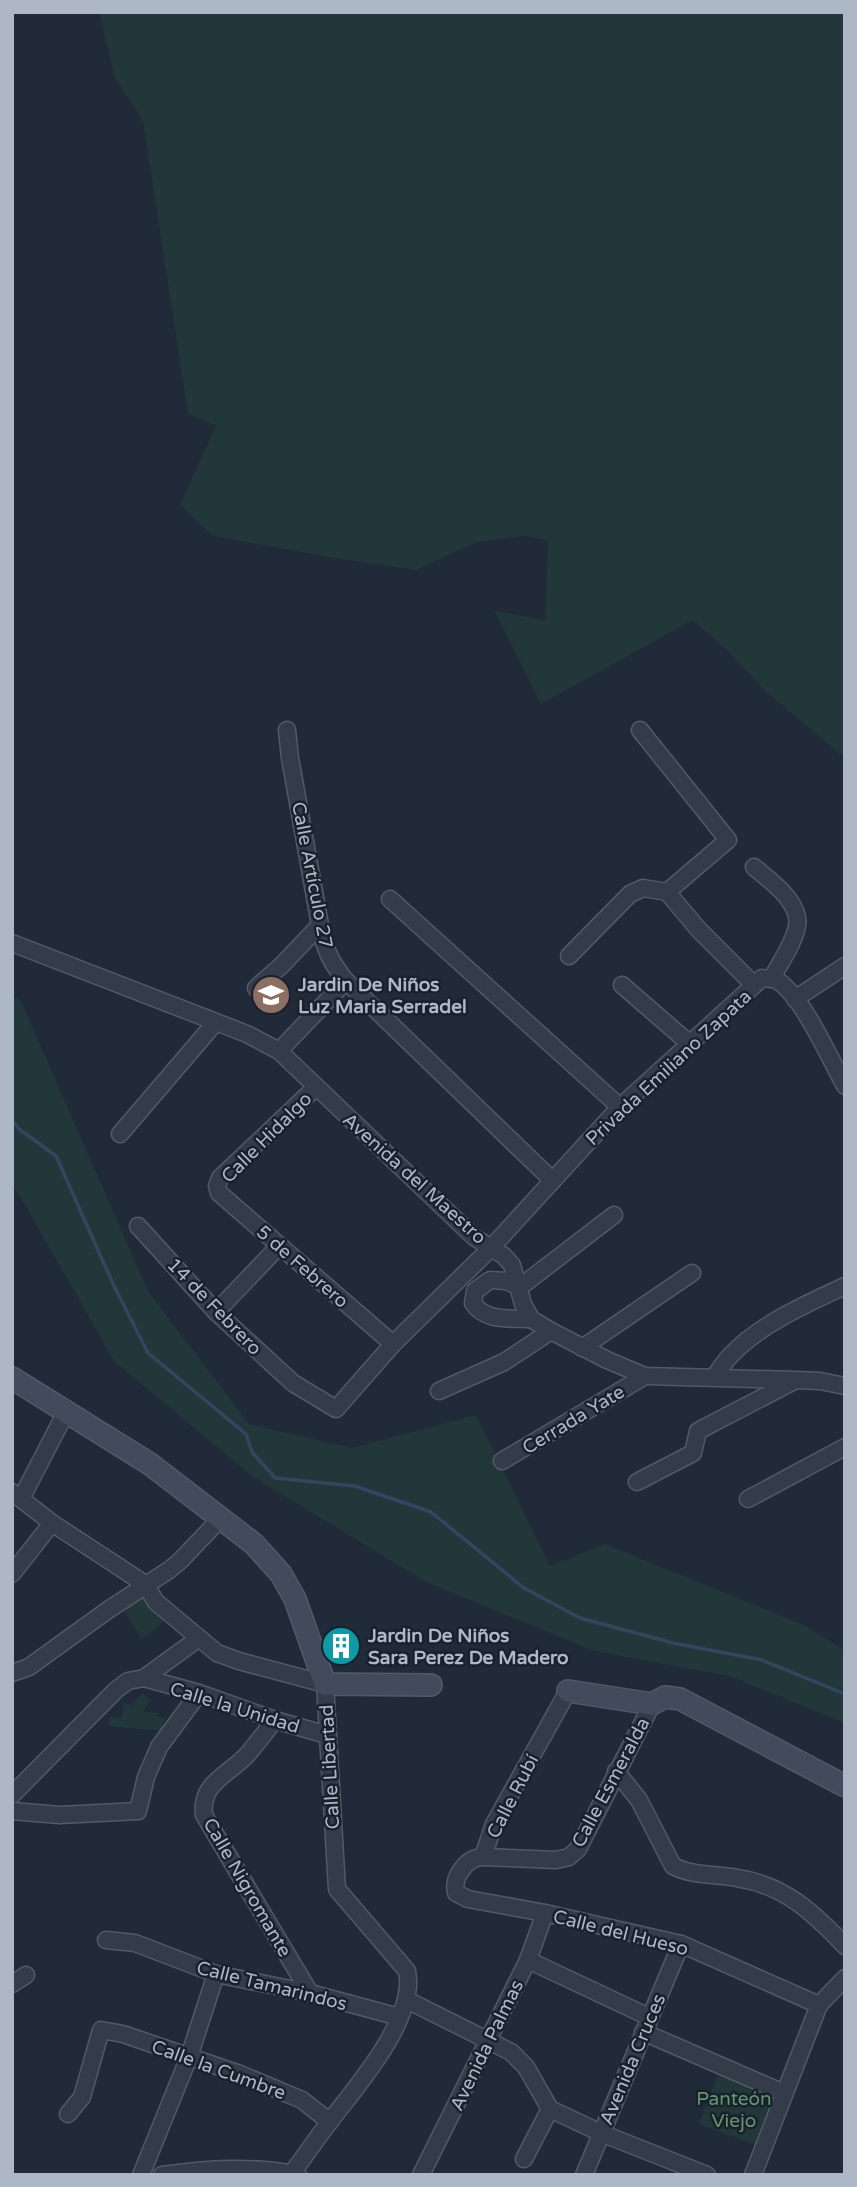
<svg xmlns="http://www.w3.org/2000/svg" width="857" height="2187" font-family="'Varela Round',sans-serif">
	<rect width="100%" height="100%" fill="#202a38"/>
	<g fill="#223739">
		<polygon points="99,12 845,12 845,758 765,691 731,654 693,620 541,704 494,610 545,621 548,541 524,536 477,542 416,570 334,558 213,536 180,505 216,426 188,414 143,121 115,78"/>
		<polygon points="12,996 21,1001 148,1291 249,1424 352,1448 476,1415 550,1566 605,1544 804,1625 845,1650 845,1723 729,1676 594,1651 426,1582 253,1477 114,1361 20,1196 12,1186"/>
		<polygon points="140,1594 168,1618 142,1639 121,1607"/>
		<polygon points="142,1693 151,1700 143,1711 157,1713 156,1716 165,1718 161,1731 107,1726 110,1717 121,1718 124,1703 132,1705"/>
		<polygon points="718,2074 777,2098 760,2147 699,2124"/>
	</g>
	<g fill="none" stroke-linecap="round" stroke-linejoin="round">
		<polyline stroke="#334660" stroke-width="3.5" points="12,1120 19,1129 56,1156 114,1286 148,1353 246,1434 252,1452 275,1478 355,1486 431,1512 524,1588 580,1618 673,1643 762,1660 845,1694"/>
		<defs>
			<g id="street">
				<path d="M287,730l3,28 30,167c4,23 11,38 26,56l206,199"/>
				<polyline points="640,730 728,840 667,892"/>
				<path d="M754,867c15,13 39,29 43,50 4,16 -18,48 -26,62"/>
				<polyline points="390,899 620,1107"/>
				<polyline points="12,943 247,1034 279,1051 474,1237 504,1256 512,1265 523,1304 531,1319 551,1331 607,1360 645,1376 796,1380 820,1381 845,1386"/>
				<polyline points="569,956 630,894 643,888 667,892 699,930 754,985"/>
				<polyline points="622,985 690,1044"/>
				<polyline points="256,988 282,965 320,925"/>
				<polyline points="795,999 845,966"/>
				<polyline points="279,1051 346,981"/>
				<polyline points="316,1087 220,1178 217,1186 219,1193 393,1344"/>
				<polyline points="120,1134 215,1023"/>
				<path d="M138,1226l78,86 77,71 43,26 57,-65 98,-96 129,-141 142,-129c5,1 12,0 16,3 25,16 52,78 67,105"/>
				<polyline points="216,1312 279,1246"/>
				<path d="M531,1319c-20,-1 -46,3 -58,-16l2,-12 15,-11 16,1 14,6 94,-72"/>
				<polyline points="582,1348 692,1273"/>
				<path d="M714,1377c6,-8 11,-16 17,-22 28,-30 77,-52 114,-69"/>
				<polyline points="439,1391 504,1362 551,1331"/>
				<polyline points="502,1461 645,1376"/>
				<polyline points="637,1482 693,1453 698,1431 794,1381"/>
				<path d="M12,1492l40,31 93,61 11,18 61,51 22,8 86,23 12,205 70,82c10,47 -50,115 -77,150 -13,17 -25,35 -38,52"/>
				<polyline points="21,1499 66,1412"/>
				<polyline points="748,1499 845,1447"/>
				<polyline points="12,1574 52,1523"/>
				<polyline points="12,1673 29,1667 108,1610 169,1570 180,1561 221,1518"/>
				<polyline points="144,1678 199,1693 275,1720 327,1735"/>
				<path d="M568,1691l-74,133 -11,33c-16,0 -31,20 -27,36l12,6 77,14 136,31 138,61"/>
				<path d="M275,1720c-9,11 -18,23 -28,35 -19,20 -47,28 -43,60l106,178"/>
				<path d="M616,1771l23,29 34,66c19,10 43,8 64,12 47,7 76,34 108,68"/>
				<polyline points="12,1795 116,1690 128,1681 144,1678 199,1638"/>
				<polyline points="12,1811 60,1815 138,1811 146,1777 159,1747 199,1693"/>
				<polyline points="483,1857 556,1860 569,1857 578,1849 652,1704"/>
				<polyline points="106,1940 135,1943 216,1974 310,1993 399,2017"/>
				<polyline points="528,1960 649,2017"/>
				<polyline points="12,1984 26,1975"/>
				<polyline points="407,2000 511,2052 526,2067 550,2109 601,2133 707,2175"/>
				<polyline points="643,2032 784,2093"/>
				<polyline points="68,2114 82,2097 101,2030 123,2034 240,2074 302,2100 330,2122"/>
				<polyline points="524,2159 550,2109"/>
				<polyline points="141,2175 189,2057 216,1974"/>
				<path d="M162,2175c44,-6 91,-10 136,0"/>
				<polyline points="421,2175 528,1960 545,1913"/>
				<polyline points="584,2175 681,1944"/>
				<polyline points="753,2175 819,2005 845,1978"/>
			</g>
			<g id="secondary">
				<polyline points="12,1378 150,1464 254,1544 281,1574 295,1599 325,1684 431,1685"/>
				<polyline points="568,1691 652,1704 665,1697 680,1699 845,1786"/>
			</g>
		</defs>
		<use href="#street" stroke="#515a66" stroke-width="19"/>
		<use href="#secondary" stroke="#515a66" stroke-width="24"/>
		<use href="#street" stroke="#333c48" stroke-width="16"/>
		<use href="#secondary" stroke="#414b5b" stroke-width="21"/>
	</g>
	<defs>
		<symbol id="school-disc" viewBox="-11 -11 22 22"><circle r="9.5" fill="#8d6e63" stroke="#19212d"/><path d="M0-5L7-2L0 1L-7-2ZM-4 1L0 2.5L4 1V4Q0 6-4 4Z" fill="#fff"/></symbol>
		<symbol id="building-disc" viewBox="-11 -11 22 22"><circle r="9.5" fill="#0f9aa8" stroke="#19212d"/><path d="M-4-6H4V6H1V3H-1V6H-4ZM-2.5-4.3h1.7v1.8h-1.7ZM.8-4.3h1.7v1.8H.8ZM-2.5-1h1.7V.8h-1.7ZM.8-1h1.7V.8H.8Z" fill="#fff"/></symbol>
	</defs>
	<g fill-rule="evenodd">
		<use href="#school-disc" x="249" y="973" width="44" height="44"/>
		<use href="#building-disc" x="319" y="1624" width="44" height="44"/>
	</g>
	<g text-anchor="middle" stroke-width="5" stroke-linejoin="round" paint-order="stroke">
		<g font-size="19" fill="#aeb7c5" stroke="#19212d">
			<text transform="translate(313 875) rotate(79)" y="7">Calle Artículo 27</text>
			<text transform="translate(668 1067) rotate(-43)" y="7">Privada Emiliano Zapata</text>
			<text transform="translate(266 1137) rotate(-45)" y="7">Calle Hidalgo</text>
			<text transform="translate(415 1178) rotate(42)" y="7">Avenida del Maestro</text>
			<text transform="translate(303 1266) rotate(41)" y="7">5 de Febrero</text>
			<text transform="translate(215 1306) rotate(46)" y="7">14 de Febrero</text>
			<text transform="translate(573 1419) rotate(-31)" y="7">Cerrada Yate</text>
			<text transform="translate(235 1707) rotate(17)" y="7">Calle la Unidad</text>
			<text transform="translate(329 1767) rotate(-93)" y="7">Calle Libertad</text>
			<text transform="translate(610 1782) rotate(-62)" y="7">Calle Esmeralda</text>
			<text transform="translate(512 1796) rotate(-63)" y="7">Calle Rubí</text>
			<text transform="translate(248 1887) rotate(60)" y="7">Calle Nigromante</text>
			<text transform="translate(621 1932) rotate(14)" y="7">Calle del Hueso</text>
			<text transform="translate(272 1985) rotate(14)" y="7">Calle Tamarindos</text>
			<text transform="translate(486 2045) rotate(-64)" y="7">Avenida Palmas</text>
			<text transform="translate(632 2059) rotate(-67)" y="7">Avenida Cruces</text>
			<text transform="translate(219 2069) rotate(20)" y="7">Calle la Cumbre</text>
		</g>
		<g font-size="19" font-weight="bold" fill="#aeb7c5" stroke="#19212d" text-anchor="start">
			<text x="298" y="991">Jardin De Niños<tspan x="298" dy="22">Luz Maria Serradel</tspan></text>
			<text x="368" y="1642">Jardin De Niños<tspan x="368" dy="22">Sara Perez De Madero</tspan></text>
		</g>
		<g font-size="19" fill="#65966f" stroke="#19212d">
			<text x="734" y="2105">Panteón<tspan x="734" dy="22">Viejo</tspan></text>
		</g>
	</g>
	<rect width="857" height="2187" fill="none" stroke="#aeb7c5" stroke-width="28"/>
</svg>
